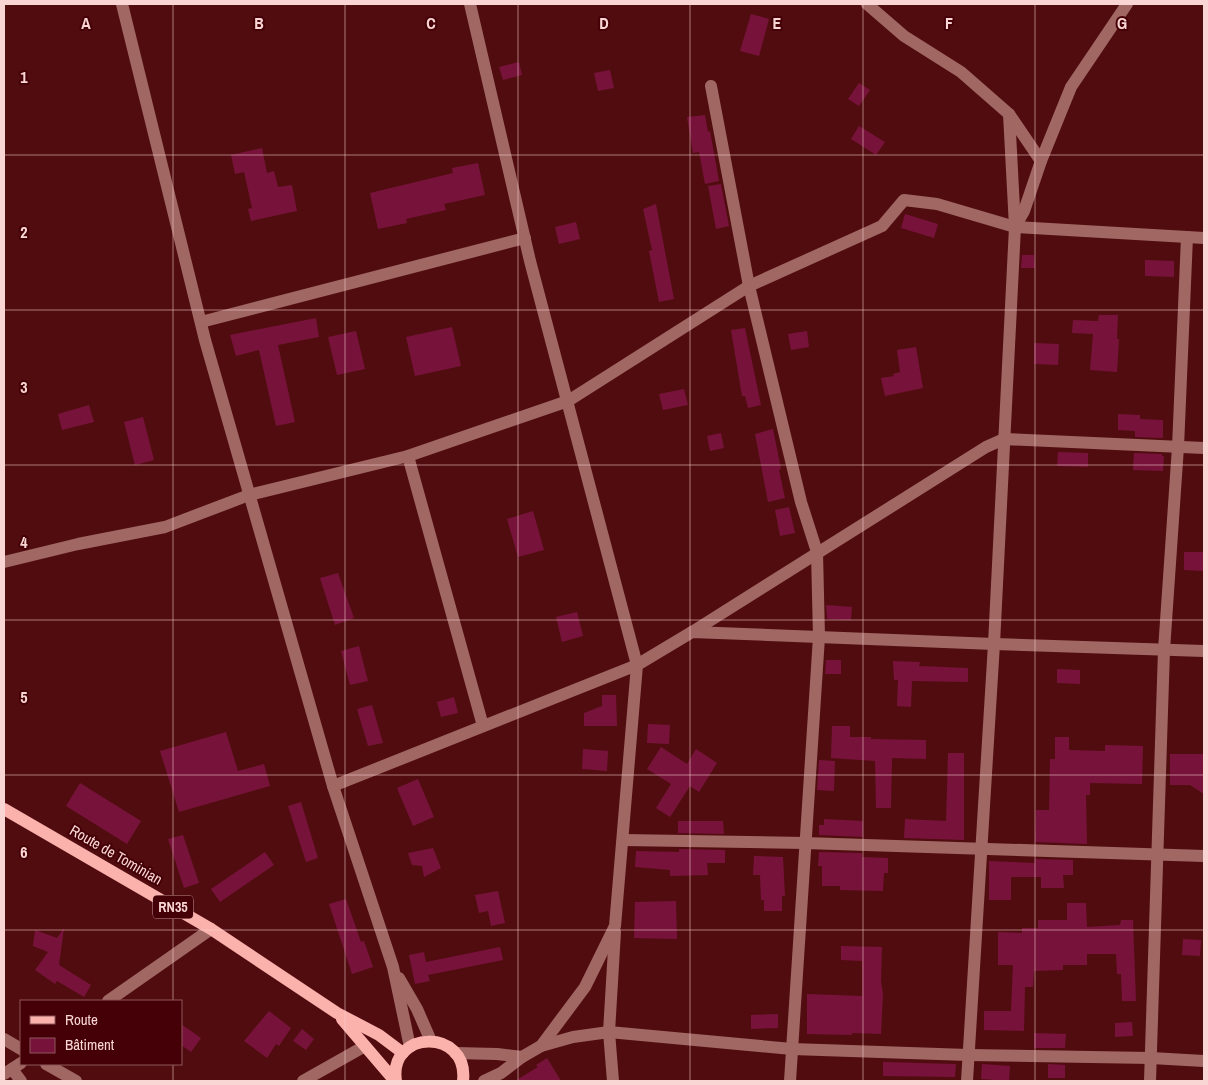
<svg xmlns="http://www.w3.org/2000/svg" width="1208" height="1085" font-family="'Archivo Narrow',sans-serif">
	<rect width="100%" height="100%" fill="#510c10"/>
	<g fill="#77133a">
		<polygon points="751,14 769,19 759,56 740,51"/>
		<polygon points="519,62 522,75 503,80 499,67"/>
		<polygon points="610,70 614,88 598,91 594,73"/>
		<polygon points="859,83 870,90 859,106 848,99"/>
		<polygon points="705,115 708,132 710,131 719,181 705,184 699,152 693,153 687,117"/>
		<polygon points="859,126 885,142 876,155 851,139"/>
		<polygon points="262,148 267,173 274,171 278,187 292,185 297,211 251,221 248,209 252,208 244,172 235,174 231,155"/>
		<polygon points="478,163 485,195 444,204 446,210 406,219 407,223 378,229 370,193 453,173 452,168"/>
		<polygon points="721,184 729,226 716,229 708,186"/>
		<polygon points="656,204 674,299 659,302 649,251 652,250 643,209"/>
		<polygon points="905,214 938,224 934,238 901,228"/>
		<polygon points="576,222 580,239 559,244 555,227"/>
		<polygon points="1022,255 1034,255 1035,268 1021,268"/>
		<polygon points="1145,260 1174,261 1174,277 1145,276"/>
		<polygon points="1099,315 1118,315 1117,339 1119,339 1117,372 1090,370 1093,334 1072,333 1073,320 1098,321"/>
		<polygon points="316,318 319,337 278,345 295,422 276,426 259,350 236,356 230,335"/>
		<polygon points="452,327 461,366 415,376 406,337"/>
		<polygon points="745,328 761,405 748,408 745,396 742,396 731,330"/>
		<polygon points="356,331 365,369 337,375 328,337"/>
		<polygon points="807,331 809,347 791,350 788,334"/>
		<polygon points="1034,343 1059,344 1058,365 1034,364"/>
		<polygon points="916,347 923,388 885,396 881,378 894,376 893,374 900,372 897,350"/>
		<polygon points="684,389 688,405 663,410 659,394"/>
		<polygon points="89,405 94,422 62,430 58,414"/>
		<polygon points="1118,414 1140,415 1140,419 1163,420 1163,438 1135,437 1135,431 1118,430"/>
		<polygon points="143,417 154,460 135,465 124,422"/>
		<polygon points="773,429 781,469 779,470 785,498 768,502 755,434"/>
		<polygon points="721,433 724,448 710,451 707,436"/>
		<polygon points="1058,452 1088,453 1088,467 1057,466"/>
		<polygon points="1134,453 1162,454 1162,456 1164,456 1163,471 1133,470"/>
		<polygon points="789,507 795,533 780,536 775,510"/>
		<polygon points="533,511 544,550 518,557 507,519"/>
		<polygon points="1184,552 1204,552 1204,571 1184,570"/>
		<polygon points="338,573 354,618 335,625 320,578"/>
		<polygon points="826,605 852,607 851,620 827,619"/>
		<polygon points="577,612 583,636 562,642 556,617"/>
		<polygon points="359,646 368,681 350,685 341,651"/>
		<polygon points="826,660 841,660 841,674 825,674"/>
		<polygon points="893,661 920,662 919,666 968,668 968,682 912,681 911,707 897,706 898,680 894,680"/>
		<polygon points="1057,669 1080,670 1080,684 1057,683"/>
		<polygon points="602,695 616,695 617,726 584,726 584,713 602,706"/>
		<polygon points="454,697 458,713 441,717 437,702"/>
		<polygon points="372,705 383,743 368,746 357,709"/>
		<polygon points="648,724 670,725 669,744 647,743"/>
		<polygon points="832,726 850,726 850,737 871,737 871,739 926,740 926,759 892,758 891,808 876,808 875,761 831,758"/>
		<polygon points="226,732 238,771 264,764 270,786 179,812 160,751"/>
		<polygon points="1055,737 1069,737 1069,750 1105,751 1105,745 1143,746 1142,784 1090,783 1090,795 1086,795 1087,844 1035,842 1036,810 1049,810 1050,759 1055,759"/>
		<polygon points="661,747 687,764 696,749 717,763 699,792 690,786 670,817 656,808 671,784 647,769"/>
		<polygon points="583,749 608,751 607,771 582,769"/>
		<polygon points="948,753 964,753 964,840 904,838 905,819 946,821"/>
		<polygon points="1170,754 1204,754 1204,794 1190,785 1170,785"/>
		<polygon points="819,760 835,761 834,791 817,790"/>
		<polygon points="418,779 434,817 413,826 397,788"/>
		<polygon points="80,783 141,821 127,844 66,806"/>
		<polygon points="301,802 318,858 306,862 288,806"/>
		<polygon points="824,819 863,821 863,837 819,835 819,825 824,825"/>
		<polygon points="678,821 723,821 724,834 678,833"/>
		<polygon points="183,835 199,883 184,888 168,839"/>
		<polygon points="433,848 441,868 424,877 422,866 412,865 408,853"/>
		<polygon points="679,849 725,850 725,863 707,863 708,875 670,876 670,870 635,867 636,851 679,852"/>
		<polygon points="265,852 274,865 220,902 211,889"/>
		<polygon points="819,852 862,853 862,857 888,858 888,873 884,873 883,891 840,890 840,886 822,886 822,866 818,866"/>
		<polygon points="754,856 783,857 785,896 782,896 782,911 764,911 764,900 761,900 760,875 753,875"/>
		<polygon points="1035,859 1073,860 1073,875 1063,875 1064,888 1041,888 1041,877 1011,877 1011,900 989,900 989,861 1035,863"/>
		<polygon points="498,891 505,923 491,926 488,911 479,913 475,895"/>
		<polygon points="346,899 361,942 364,941 373,967 352,974 329,904"/>
		<polygon points="676,901 677,939 634,938 635,902"/>
		<polygon points="1067,903 1086,903 1087,927 1120,925 1121,920 1133,920 1136,1001 1122,1001 1121,974 1117,974 1116,954 1087,954 1087,965 1063,965 1063,970 1034,971 1033,987 1025,987 1024,1031 984,1030 984,1011 1011,1011 1013,965 998,965 998,932 1022,933 1022,928 1038,928 1038,920 1067,920"/>
		<polygon points="64,928 59,965 91,985 84,997 57,981 55,984 35,970 48,952 33,946 35,930 57,938"/>
		<polygon points="1183,939 1201,940 1200,956 1182,955"/>
		<polygon points="841,946 882,947 881,981 883,994 881,1034 852,1033 852,1035 807,1034 807,994 862,996 862,961 841,960"/>
		<polygon points="500,947 503,960 428,975 430,981 415,984 409,955 424,952 426,962"/>
		<polygon points="269,1011 291,1028 279,1046 276,1044 267,1058 244,1041"/>
		<polygon points="778,1014 778,1028 751,1029 751,1015"/>
		<polygon points="1132,1022 1133,1036 1115,1037 1115,1023"/>
		<polygon points="181,1024 201,1038 191,1052 181,1045"/>
		<polygon points="302,1029 314,1039 306,1050 293,1041"/>
		<polygon points="1034,1033 1066,1034 1065,1048 1034,1048"/>
		<polygon points="547,1058 561,1081 515,1081 538,1067 536,1065"/>
		<polygon points="883,1062 956,1064 955,1077 883,1076"/>
		<polygon points="982,1064 1010,1066 1009,1081 981,1079"/>
		<polygon points="1048,1064 1065,1065 1065,1078 1048,1078"/>
	</g>
	<g fill="none" stroke-linecap="round" stroke-linejoin="round">
		<g stroke="#a16763" stroke-width="12">
			<polyline points="122,4 205,340 333,786 393,967 410,1047"/>
			<polyline points="470,4 530,261 637,665 615,926 585,987 541,1046"/>
			<polyline points="867,4 904,36 961,72 1009,114 1041,161"/>
			<polyline points="711,86 749,286 801,502 817,552 819,637 790,1081"/>
			<polyline points="1015,227 1024,211 1041,161 1071,87 1127,4"/>
			<polyline points="201,322 525,238"/>
			<polyline points="408,456 483,726"/>
			<polyline points="4,562 78,544 165,527 249,495 408,456 568,401 749,286 882,226 904,200 937,204 1015,227 1204,238"/>
			<polyline points="692,632 986,447 1004,439 1204,448"/>
			<polyline points="333,786 637,665 692,632 994,644 1204,651"/>
			<polyline points="623,840 805,843 1204,856"/>
			<polyline points="399,978 417,1009 431,1041"/>
			<polyline points="108,1001 211,929"/>
			<polyline points="4,1039 21,1049"/>
			<polyline points="455,1053 497,1054 522,1057"/>
			<polyline points="46,1064 76,1081"/>
			<polyline points="12,1069 21,1081"/>
			<polyline points="4,1074 21,1063"/>
			<polyline points="303,1081 365,1046"/>
			<polyline points="484,1081 501,1073 522,1057 541,1046 573,1037 609,1032 792,1049 968,1055 1151,1058 1204,1061"/>
			<polyline points="613,1081 609,1032 615,932"/>
			<polyline points="967,1081 994,644 1015,227 1009,114"/>
			<polyline points="1150,1081 1164,650 1178,447 1187,237"/>
		</g>
		<g stroke="#fbb2ad" stroke-width="12">
			<polyline points="4,809 211,929 337,1013 379,1035 403,1053"/>
			<polyline points="342,1019 395,1081"/>
			<path d="M396,1081c-8,-52 73,-53 67,0"/>
		</g>
	</g>
	<path fill="none" stroke="#f9d6d3" stroke-width="1" stroke-opacity="0.55" d="M173,4v997M345,4v1077M518,4v1077M690,4v1077M863,4v1077M1035,4v1077M4,155h1200M4,310h1200M4,465h1200M4,620h1200M4,775h1200M4,930h1200M173,1064v17"/>
	<g text-anchor="middle" stroke-width="4" stroke-linejoin="round" paint-order="stroke">
		<rect fill="#450007" stroke="#c39696" stroke-width="1" x="153" y="895.5" width="40" height="23" rx="4"/>
		<g font-size="14" font-weight="bold" fill="#f9d6d3">
			<text x="173" y="912">RN35</text>
		</g>
		<g font-size="15" fill="#f9d6d3" stroke="#450007">
			<text transform="translate(116 855) rotate(30)" y="5">Route de Tominian</text>
		</g>
	</g>
	<g font-size="16" text-anchor="middle" font-weight="bold" fill="#f9d6d3" stroke="#450007" stroke-width="4" stroke-linejoin="round" paint-order="stroke">
		<text x="86" y="29">A</text>
		<text x="259" y="29">B</text>
		<text x="431" y="29">C</text>
		<text x="604" y="29">D</text>
		<text x="777" y="29">E</text>
		<text x="949" y="29">F</text>
		<text x="1122" y="29">G</text>
		<text x="24" y="83">1</text>
		<text x="24" y="238">2</text>
		<text x="24" y="393">3</text>
		<text x="24" y="548">4</text>
		<text x="24" y="703">5</text>
		<text x="24" y="858">6</text>
	</g>
	<rect width="1208" height="1085" fill="none" stroke="#f9d6d3" stroke-width="10"/>
	<rect x="20" y="1000" width="162" height="65" fill="#450007" stroke="#8d5659"/>
	<rect x="30" y="1016" width="25" height="8" fill="#fbb2ad" stroke="#8d5659"/>
	<text x="65" y="1025" font-size="15" fill="#f9d6d3">Route</text>
	<rect x="30" y="1038" width="25" height="15" fill="#77133a" stroke="#8d5659"/>
	<text x="65" y="1050" font-size="15" fill="#f9d6d3">Bâtiment</text>
</svg>
